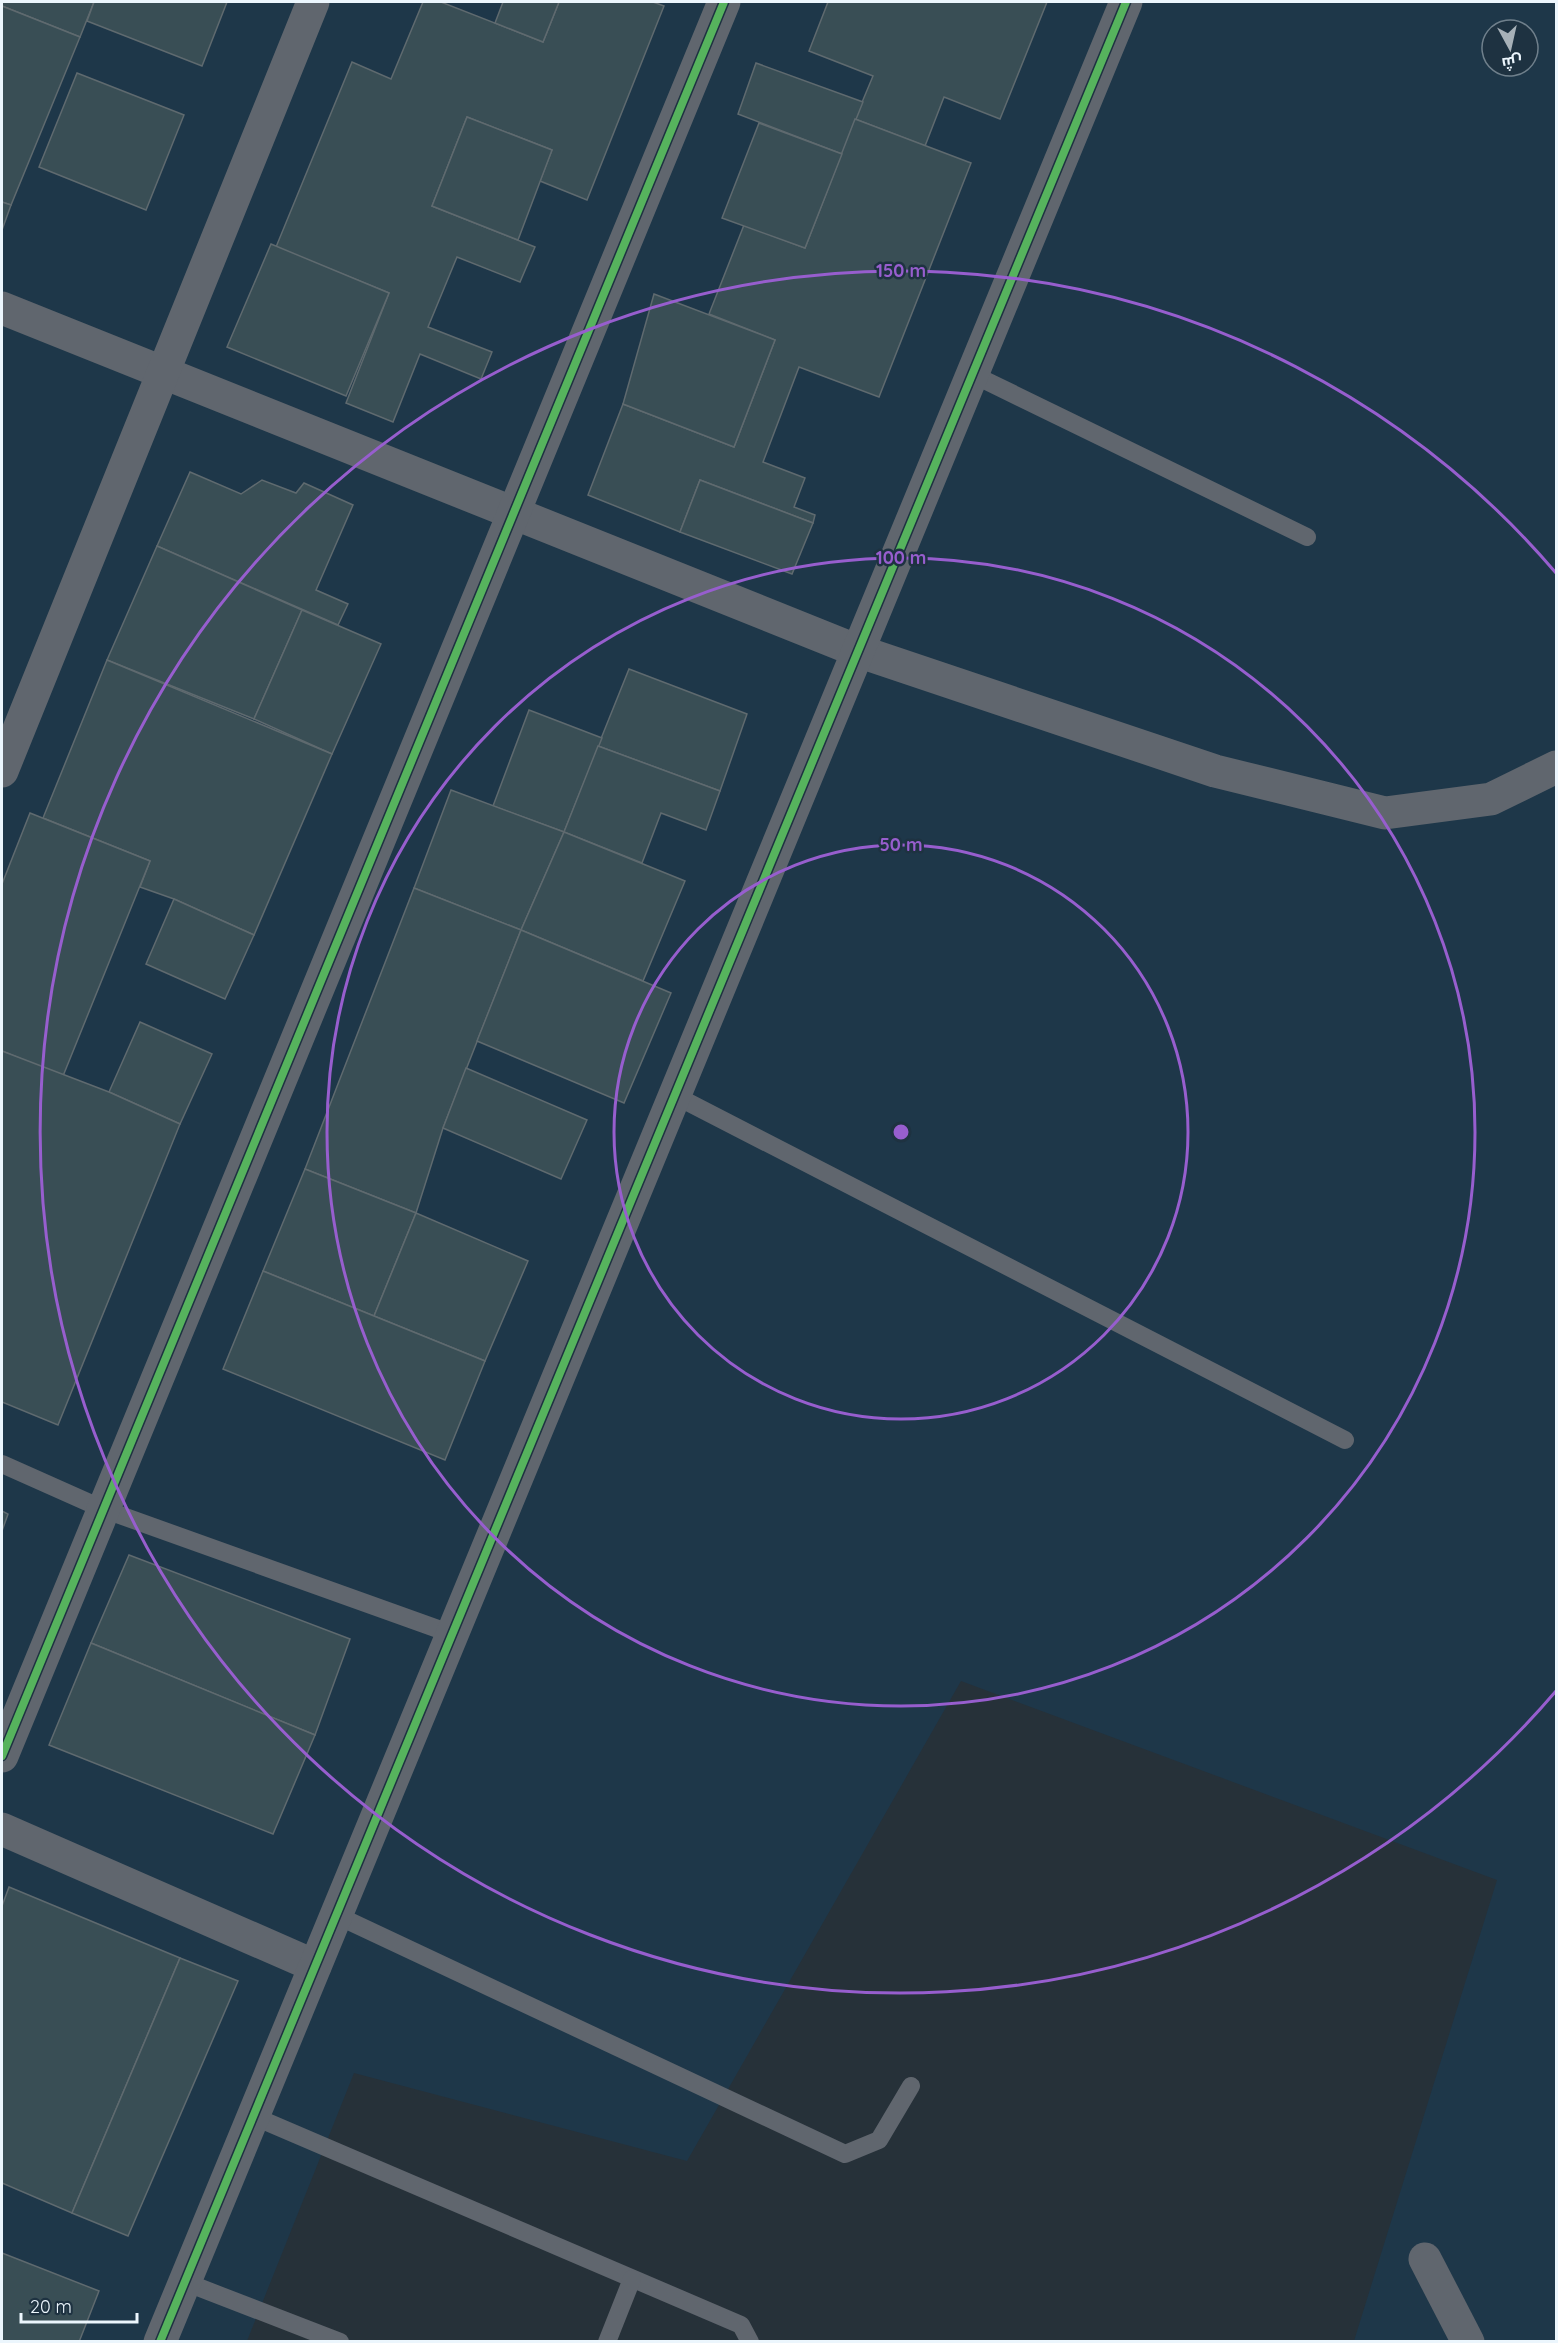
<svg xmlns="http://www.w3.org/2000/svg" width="1558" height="2343" font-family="Quicksand,Cairo,sans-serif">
	<rect width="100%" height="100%" fill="#263139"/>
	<path fill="#1e3749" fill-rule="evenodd" d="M2,2h1554v2339h-202l143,-461 -536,-199 -274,480 -333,-88 -107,268 -245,1zM1492,30h36v36h-36z"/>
	<g fill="#394e55" stroke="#5f6a6f" stroke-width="1.5">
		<polygon points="2,2 94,2 80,37 2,6"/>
		<polygon points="94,2 227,2 202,66 87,21"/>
		<polygon points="423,2 441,2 543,42 559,2 653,2 664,6 587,200 540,181 552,150 467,117 432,206 535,247 520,282 457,257 428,327 492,352 481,379 420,354 393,422 346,403 389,293 276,247 352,62 391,79"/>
		<polygon points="503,2 559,2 543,42 495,23"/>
		<polygon points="828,2 1047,2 1000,119 944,97 925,146 855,119 873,76 809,51"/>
		<polygon points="2,6 80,37 11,205 2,202"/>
		<polygon points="756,63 863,102 842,154 738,114"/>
		<polygon points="77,73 184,115 146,210 39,167"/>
		<polygon points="467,117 552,150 518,240 432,206"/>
		<polygon points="855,119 971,163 879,397 799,367 763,462 805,478 794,507 815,515 813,523 700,480 680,532 588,495 623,404 734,447 775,340 709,314 744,225 805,248"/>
		<polygon points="759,123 842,154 805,248 722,218"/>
		<polygon points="2,202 11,205 2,230"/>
		<polygon points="271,244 389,293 346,396 227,347"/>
		<polygon points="654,294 775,340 734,447 623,404"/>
		<polygon points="190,472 241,494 262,480 296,493 304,483 353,505 316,590 348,604 338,625 157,546"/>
		<polygon points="700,480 813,523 792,574 680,532"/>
		<polygon points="157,546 302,610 254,719 107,660"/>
		<polygon points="302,610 381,644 332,754 254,719"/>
		<polygon points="107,660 332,754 254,935 174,899 140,887 150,861 43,818"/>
		<polygon points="629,669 747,714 720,791 598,746"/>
		<polygon points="529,710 602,738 564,832 493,806"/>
		<polygon points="598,746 720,791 706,830 661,813 642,863 564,832"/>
		<polygon points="451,790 564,832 521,930 414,888"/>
		<polygon points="30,813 150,861 63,1076 2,1051 2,884"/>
		<polygon points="564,832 685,881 643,981 521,930"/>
		<polygon points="414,888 521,930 443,1128 416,1213 305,1169"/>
		<polygon points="174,899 254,935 225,999 146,964"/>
		<polygon points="521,930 671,993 624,1103 477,1041"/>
		<polygon points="140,1022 212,1054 180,1124 109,1092"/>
		<polygon points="2,1051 109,1092 180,1124 58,1425 2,1402"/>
		<polygon points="466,1068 587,1120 561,1179 443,1128"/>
		<polygon points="305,1169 416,1213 374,1316 263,1271"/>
		<polygon points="416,1213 528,1261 485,1361 374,1316"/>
		<polygon points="263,1271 485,1361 445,1460 223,1369"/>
		<polygon points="2,1511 8,1514 2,1531"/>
		<polygon points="129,1555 350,1639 315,1735 91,1643"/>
		<polygon points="91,1643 315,1735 273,1834 49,1745"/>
		<polygon points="9,1887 180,1958 72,2213 2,2183 2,1906"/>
		<polygon points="180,1958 238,1981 128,2236 72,2213"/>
		<polygon points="2,2253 99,2291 79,2342 2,2342"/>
	</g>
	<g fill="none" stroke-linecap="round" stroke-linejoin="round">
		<g stroke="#60666e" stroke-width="18">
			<polyline points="972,374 1307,537"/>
			<polyline points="674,1095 1345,1440"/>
			<polyline points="2,1464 103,1509 452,1634"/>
			<polyline points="336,1915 845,2154 879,2140 911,2086"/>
			<polyline points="253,2116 741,2325 750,2342"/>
			<polyline points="185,2282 340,2342"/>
			<polyline points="607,2342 632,2279"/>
		</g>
		<g stroke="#60666e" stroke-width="33">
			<polyline points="2,308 858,651 1215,771 1385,813 1491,799 1556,767"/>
			<polyline points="2,771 313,2"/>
			<polyline points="2,1756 724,2"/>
			<polyline points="2,1829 315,1966"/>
			<polyline points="1425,2259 1468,2342"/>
			<polyline points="160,2342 1126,2"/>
		</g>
		<defs>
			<g id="cycleway">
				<polyline points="2,1756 724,2"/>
				<polyline points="160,2342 1126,2"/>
			</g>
		</defs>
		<use href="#cycleway" stroke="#1e3241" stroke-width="11"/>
		<use href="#cycleway" stroke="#56b35d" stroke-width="8"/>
	</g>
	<g fill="none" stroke="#975ece" stroke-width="3">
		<circle cx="901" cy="1132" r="287"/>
		<circle cx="901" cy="1132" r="574"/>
		<path d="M1556 1691A861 861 0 1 1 1556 573"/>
	</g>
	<circle cx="901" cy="1132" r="9" fill="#975ece" stroke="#1e3241" stroke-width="3"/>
	<g font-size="18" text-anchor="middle" font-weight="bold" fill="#975ece" stroke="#1e3241" stroke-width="5" stroke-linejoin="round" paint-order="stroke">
		<text x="901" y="277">150 m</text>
		<text x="901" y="564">100 m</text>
		<text x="901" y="851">50 m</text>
	</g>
	<rect width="1558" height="2343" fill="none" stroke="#ecf6fd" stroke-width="6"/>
	<g transform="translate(1510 48) rotate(172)"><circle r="28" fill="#1e3241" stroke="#70808c" stroke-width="1.5"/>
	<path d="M0-4.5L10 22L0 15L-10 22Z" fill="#a7b1b8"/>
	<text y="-9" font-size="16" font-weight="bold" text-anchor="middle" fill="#ecf6fd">ش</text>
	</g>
	<path d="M21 2313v9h116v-9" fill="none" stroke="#ecf6fd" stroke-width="3"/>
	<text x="30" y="2313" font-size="18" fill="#ecf6fd" stroke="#1e3241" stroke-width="4.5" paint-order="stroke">20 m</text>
</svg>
